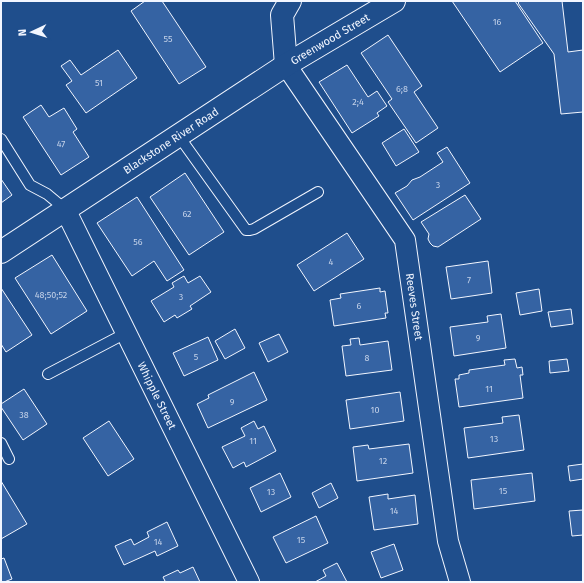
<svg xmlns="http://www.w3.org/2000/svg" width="584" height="583" font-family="'Fira Sans',sans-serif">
	<rect width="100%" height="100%" fill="#1f4e8c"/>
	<g fill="#3563a3" stroke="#f2f6ff">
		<polygon points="145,1 162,1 206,67 179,84 131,11"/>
		<polygon points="452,1 515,1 543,43 500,72"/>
		<polygon points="520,1 562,1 568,52 583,50 583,112 561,114 554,54 518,3"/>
		<polygon points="388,35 422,86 414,92 438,128 416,143 388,102 392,99 361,53"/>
		<polygon points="118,50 137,78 86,113 66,85 72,81 61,66 70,60 81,75"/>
		<polygon points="347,65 368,97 377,91 387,106 377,113 379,116 352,133 319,82"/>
		<polygon points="41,105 49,117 64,108 77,129 73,132 89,157 61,175 23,117"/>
		<polygon points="404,129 419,152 396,166 382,143"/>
		<polygon points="447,147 470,183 413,220 395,193 407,186 412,180 420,177 443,162 437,153"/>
		<polygon points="185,173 224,232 189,255 150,197"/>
		<polygon points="1,179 12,195 1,203"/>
		<polygon points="465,195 481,219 438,247 433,246 430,243 428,239 429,234 421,222"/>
		<polygon points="137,197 184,270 167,281 154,261 132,276 97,223"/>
		<polygon points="347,233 364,259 314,291 297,265"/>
		<polygon points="52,255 87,311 51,334 15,278"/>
		<polygon points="488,261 492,293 451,299 446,267"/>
		<polygon points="184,276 188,283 200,276 211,292 190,306 192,309 177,318 175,315 164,322 151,301 174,287 172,283"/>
		<polygon points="1,288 32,335 6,352 1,344"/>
		<polygon points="380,288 380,292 385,291 388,313 385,313 386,318 334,326 330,300 341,298 340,294"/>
		<polygon points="539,289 542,311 520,315 516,293"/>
		<polygon points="571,309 573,324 551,327 548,312"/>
		<polygon points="501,314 506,348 454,356 450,327 488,322 487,316"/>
		<polygon points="235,329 245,348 225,359 215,341"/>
		<polygon points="279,334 288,352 268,362 259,343"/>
		<polygon points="208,337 218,360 184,376 173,353"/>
		<polygon points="359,338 360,345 388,341 392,370 346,376 342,346 351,345 350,339"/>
		<polygon points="515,359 517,368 522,367 523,375 520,375 523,398 459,407 455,379 459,379 459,375 469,373 469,370 505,365 504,360"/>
		<polygon points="567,359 569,371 550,373 549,361"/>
		<polygon points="254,372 267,400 208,428 197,404 209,398 208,395"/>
		<polygon points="24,389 47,424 23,440 1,407 1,404"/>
		<polygon points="400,392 404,421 350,429 346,400"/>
		<polygon points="519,415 524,450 468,458 464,428 503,423 502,417"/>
		<polygon points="109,421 134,459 108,476 83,438"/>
		<polygon points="254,421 258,429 264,426 276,451 246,467 244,462 233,468 222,447 245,436 241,428"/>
		<polygon points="409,444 413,473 357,481 353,447 368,445 369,449"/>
		<polygon points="583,464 583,479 570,481 568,466"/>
		<polygon points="280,473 291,497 261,512 250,488"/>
		<polygon points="532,473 535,501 474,509 471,480"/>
		<polygon points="1,481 27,524 1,539"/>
		<polygon points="331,483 338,498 319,508 312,493"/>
		<polygon points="388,494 388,499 415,495 418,524 374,530 369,497"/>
		<polygon points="583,510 583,535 572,536 569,511"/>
		<polygon points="316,516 328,543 286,563 273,537"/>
		<polygon points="167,522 178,546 157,556 155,551 124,565 115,546 131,539 134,545 149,537 147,532"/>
		<polygon points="394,544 403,570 381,578 371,552"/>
		<polygon points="4,558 12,579 4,582 1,582 1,559"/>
		<polygon points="337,563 347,582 315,582 326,576 323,570"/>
		<polygon points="193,567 200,582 162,582 165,581 163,577 178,570 180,573"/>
	</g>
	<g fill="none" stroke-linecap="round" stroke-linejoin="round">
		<defs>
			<g id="service">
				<polyline points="178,135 246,230 250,230 254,229 318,192"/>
				<polyline points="1,139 30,185 47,194 65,209"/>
				<polyline points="48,374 126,333"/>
				<polyline points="1,443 9,459"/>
			</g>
			<g id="minor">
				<path id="s1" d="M286,65l119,175 43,301 12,41"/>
				<path id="s2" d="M65,209l184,373"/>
			</g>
			<g id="secondary">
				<polyline points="286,65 282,15 290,1"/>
				<path id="s3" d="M1,252l285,-187 108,-64"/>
			</g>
		</defs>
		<use href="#service" stroke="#f2f6ff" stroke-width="12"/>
		<use href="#minor" stroke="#f2f6ff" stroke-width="22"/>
		<use href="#secondary" stroke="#f2f6ff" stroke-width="24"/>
		<use href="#service" stroke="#1f4e8c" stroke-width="10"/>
		<use href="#minor" stroke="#1f4e8c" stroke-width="20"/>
		<use href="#secondary" stroke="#1f4e8c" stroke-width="22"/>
	</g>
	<g text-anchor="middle" stroke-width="3" stroke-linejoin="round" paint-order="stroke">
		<g font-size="9" fill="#c3d1e8">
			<text x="497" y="25">16</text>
			<text x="168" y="42">55</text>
			<text x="99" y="86">51</text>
			<text x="402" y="92">6;8</text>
			<text x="358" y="105">2;4</text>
			<text x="61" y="147">47</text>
			<text x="438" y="188">3</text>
			<text x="187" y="217">62</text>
			<text x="138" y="245">56</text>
			<text x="331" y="265">4</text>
			<text x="469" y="283">7</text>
			<text x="51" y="298">48;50;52</text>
			<text x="181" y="300">3</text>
			<text x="359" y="309">6</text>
			<text x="478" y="341">9</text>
			<text x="196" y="360">5</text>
			<text x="367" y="361">8</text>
			<text x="489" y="392">11</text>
			<text x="232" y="405">9</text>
			<text x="375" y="413">10</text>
			<text x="24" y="418">38</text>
			<text x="494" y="442">13</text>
			<text x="253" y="444">11</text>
			<text x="383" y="464">12</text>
			<text x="503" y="494">15</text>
			<text x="271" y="495">13</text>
			<text x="394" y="514">14</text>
			<text x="301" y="543">15</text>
			<text x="158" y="545">14</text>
		</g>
		<g font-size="11" fill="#f2f6ff" stroke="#1f4e8c">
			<text dy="4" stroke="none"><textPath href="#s3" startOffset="392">Greenwood Street</textPath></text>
			<text dy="4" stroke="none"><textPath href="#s3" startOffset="203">Blackstone River Road</textPath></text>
			<text dy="4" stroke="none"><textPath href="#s1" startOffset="279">Reeves Street</textPath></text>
			<text dy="4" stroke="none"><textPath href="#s2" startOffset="208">Whipple Street</textPath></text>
		</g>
	</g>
	<rect width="584" height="583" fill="none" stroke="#f2f6ff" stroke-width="4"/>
	<g transform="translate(32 32) rotate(266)" stroke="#1f4e8c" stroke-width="3" paint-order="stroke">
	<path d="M0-3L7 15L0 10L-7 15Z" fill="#f2f6ff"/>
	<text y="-6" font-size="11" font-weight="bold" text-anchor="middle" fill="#f2f6ff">N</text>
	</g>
</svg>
